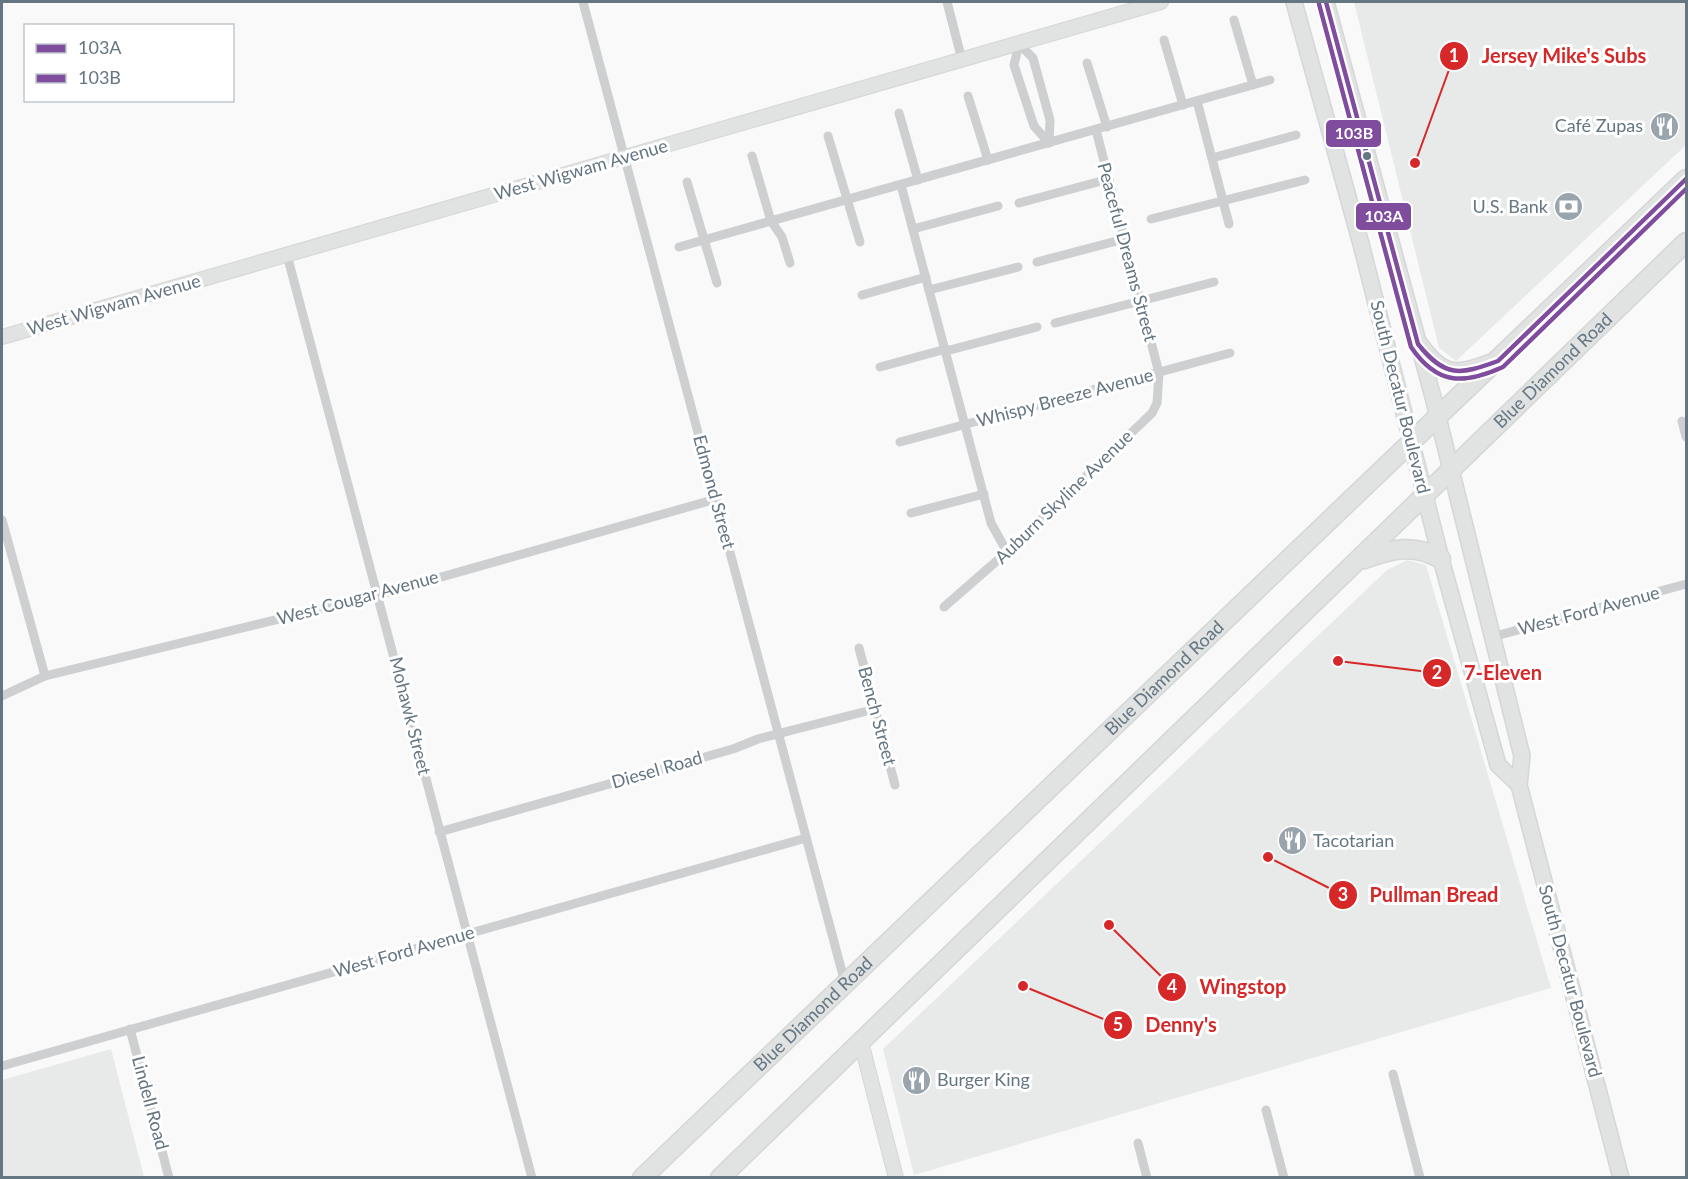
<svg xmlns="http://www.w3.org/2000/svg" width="1688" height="1179" font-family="Lato,sans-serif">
	<rect width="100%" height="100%" fill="#f9f9f9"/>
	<g fill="#e8e9e9">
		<polygon points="1354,2 1686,2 1686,145 1456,361 1439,348"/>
		<polygon points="1407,560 1426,565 1551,988 914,1175 883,1049 1387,570"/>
		<polygon points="111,1049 144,1177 2,1177 2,1080"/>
	</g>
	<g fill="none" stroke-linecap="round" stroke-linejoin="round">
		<defs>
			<g id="secondary">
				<polyline points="2,337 1161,2"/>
				<polyline points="861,1042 896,1178"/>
			</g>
			<g id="primary">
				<polyline points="1294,2 1361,244 1441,559 1498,765 1519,785"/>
				<polyline points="1326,2 1433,397 1522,756 1519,785 1621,1178"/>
			</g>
			<g id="highway">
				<path d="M1418,344c23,32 36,34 72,20"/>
				<path d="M1364,559c28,-10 50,-16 77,0"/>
				<path id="s1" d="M642,1178l1044,-999"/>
				<path id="s2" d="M720,1178l966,-936"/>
			</g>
		</defs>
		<use href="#secondary" stroke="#d5d6d7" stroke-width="16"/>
		<use href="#primary" stroke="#d5d6d7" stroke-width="18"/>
		<use href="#highway" stroke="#d5d6d6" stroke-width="21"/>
		<g stroke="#cecfd0" stroke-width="9">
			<polyline points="583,2 845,983"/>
			<polyline points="947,2 962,60"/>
			<polyline points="1234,20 1253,85"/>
			<polyline points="1164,40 1183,105"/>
			<polyline points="1019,44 1014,65 1034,126 1049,143"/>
			<polyline points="1019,44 1033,58 1050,120 1049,143"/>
			<polyline points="1087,63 1107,127"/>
			<polyline points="968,96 988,160"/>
			<polyline points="1197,101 1229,224"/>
			<polyline points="899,113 918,180"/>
			<polyline points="828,136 860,242"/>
			<polyline points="752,156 771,221 782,237 790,263"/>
			<polyline points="1212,158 1296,135"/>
			<polyline points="687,182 717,283"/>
			<polyline points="901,185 991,523 1007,552"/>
			<polyline points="1019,203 1109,179"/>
			<polyline points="1151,219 1305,180"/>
			<polyline points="913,229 998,206"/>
			<polyline points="679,247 1270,80"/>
			<polyline points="287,255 532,1178"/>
			<polyline points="1037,262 1124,239"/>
			<polyline points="929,290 1018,267"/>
			<polyline points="862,295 926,277"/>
			<polyline points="1055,323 1214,282"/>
			<polyline points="946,351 1037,327"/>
			<polyline points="880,367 946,349"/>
			<polyline points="1682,421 1686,437"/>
			<polyline points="900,442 1230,353"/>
			<polyline points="911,513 984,494"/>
			<polyline points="2,520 45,676"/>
			<polyline points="944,607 1007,552 1152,413 1157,403 1159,373 1096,130"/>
			<polyline points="1492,637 1686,584"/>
			<polyline points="859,648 895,785"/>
			<polyline points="2,696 45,676 378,595 716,499"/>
			<polyline points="439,832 733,749 758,739 875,709"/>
			<polyline points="130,1029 169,1178"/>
			<polyline points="2,1066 806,838"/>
			<polyline points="1393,1074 1420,1178"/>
			<polyline points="1266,1110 1284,1178"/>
			<polyline points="1138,1143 1147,1178"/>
		</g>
		<use href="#secondary" stroke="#e1e2e2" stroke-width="14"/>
		<use href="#primary" stroke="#e1e2e2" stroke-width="15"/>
		<use href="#highway" stroke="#e1e2e2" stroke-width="18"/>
		<defs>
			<path id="bus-1" d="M1326,2l92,342c27,34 42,31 80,17l188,-182"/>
			<path id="bus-2" d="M1319,4l92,343c26,38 52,38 92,20l183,-178"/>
		</defs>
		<use href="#bus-1" stroke="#fff" stroke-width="9"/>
		<use href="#bus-2" stroke="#fff" stroke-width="9"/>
		<use href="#bus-1" stroke="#804c9e" stroke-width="4.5"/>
		<use href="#bus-2" stroke="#804c9e" stroke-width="4.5"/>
	</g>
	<defs>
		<symbol id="restaurant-disc" viewBox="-11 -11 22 22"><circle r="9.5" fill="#99a4ac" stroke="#fff"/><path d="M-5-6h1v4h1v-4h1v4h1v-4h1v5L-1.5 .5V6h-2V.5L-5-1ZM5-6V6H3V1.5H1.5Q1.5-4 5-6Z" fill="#fff"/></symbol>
		<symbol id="bank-disc" viewBox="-11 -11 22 22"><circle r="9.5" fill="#99a4ac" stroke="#fff"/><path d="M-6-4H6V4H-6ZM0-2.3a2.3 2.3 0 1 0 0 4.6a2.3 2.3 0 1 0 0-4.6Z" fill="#fff"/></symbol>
	</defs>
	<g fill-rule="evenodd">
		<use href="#restaurant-disc" x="1648" y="110" width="33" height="33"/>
		<use href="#bank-disc" x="1552" y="190" width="33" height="33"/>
		<use href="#restaurant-disc" x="1276" y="824" width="33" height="33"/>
		<use href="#restaurant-disc" x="900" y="1064" width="33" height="33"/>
	</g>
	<circle fill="#657683" stroke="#fff" stroke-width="2" cx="1367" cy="156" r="5"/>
	<g text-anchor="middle" stroke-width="6" stroke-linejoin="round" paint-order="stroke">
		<g font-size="18" fill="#657683" stroke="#fff" text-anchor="end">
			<text x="1643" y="132">Café Zupas</text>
			<text x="1548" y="213">U.S. Bank</text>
			<text x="1313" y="847" text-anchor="start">Tacotarian</text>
			<text x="937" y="1086" text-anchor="start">Burger King</text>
		</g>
		<g font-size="18" fill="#657683" stroke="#fff">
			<text transform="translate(581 170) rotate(-16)" y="6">West Wigwam Avenue</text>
			<text transform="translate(1127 252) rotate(75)" y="6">Peaceful Dreams Street</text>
			<text transform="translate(114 305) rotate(-16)" y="6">West Wigwam Avenue</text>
			<text dy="6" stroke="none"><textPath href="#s2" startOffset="1160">Blue Diamond Road</textPath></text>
			<text transform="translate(1400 397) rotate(76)" y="6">South Decatur Boulevard</text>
			<text transform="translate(1065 398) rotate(-15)" y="6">Whispy Breeze Avenue</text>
			<text transform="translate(714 492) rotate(75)" y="6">Edmond Street</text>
			<text transform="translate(1064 497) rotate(-44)" y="6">Auburn Skyline Avenue</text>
			<text transform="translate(358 598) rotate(-15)" y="6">West Cougar Avenue</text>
			<text transform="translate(1589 611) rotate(-15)" y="6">West Ford Avenue</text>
			<text dy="6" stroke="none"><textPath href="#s1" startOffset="723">Blue Diamond Road</textPath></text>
			<text transform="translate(410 716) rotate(76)" y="6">Mohawk Street</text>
			<text transform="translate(877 716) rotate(75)" y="6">Bench Street</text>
			<text transform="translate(657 770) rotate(-16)" y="6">Diesel Road</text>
			<text transform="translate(404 952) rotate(-16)" y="6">West Ford Avenue</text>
			<text transform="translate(1570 981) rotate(75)" y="6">South Decatur Boulevard</text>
			<text dy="6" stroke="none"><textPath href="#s1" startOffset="237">Blue Diamond Road</textPath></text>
			<text transform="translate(150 1103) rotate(75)" y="6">Lindell Road</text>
		</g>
	</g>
	<path fill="none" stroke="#d62828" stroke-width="2" d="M1415 163L1454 56M1338 661L1437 673M1268 857L1343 895M1109 925L1172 987M1023 986L1118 1025"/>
	<g fill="#d62828" stroke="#fff" stroke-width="2">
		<circle cx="1415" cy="163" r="6"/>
		<circle cx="1338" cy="661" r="6"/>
		<circle cx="1268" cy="857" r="6"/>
		<circle cx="1109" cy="925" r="6"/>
		<circle cx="1023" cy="986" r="6"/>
		<circle cx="1454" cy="56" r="15"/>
		<circle cx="1437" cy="673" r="15"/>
		<circle cx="1343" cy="895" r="15"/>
		<circle cx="1172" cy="987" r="15"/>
		<circle cx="1118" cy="1025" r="15"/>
	</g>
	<g font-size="18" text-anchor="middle" font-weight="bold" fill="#fff">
		<text x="1454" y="62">1</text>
		<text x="1437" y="679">2</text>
		<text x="1343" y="901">3</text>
		<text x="1172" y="993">4</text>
		<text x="1118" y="1031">5</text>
	</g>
	<g font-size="20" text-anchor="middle" font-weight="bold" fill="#d62828" stroke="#fff" stroke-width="6" stroke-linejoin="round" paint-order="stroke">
		<text x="1564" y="63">Jersey Mike's Subs</text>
		<text x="1503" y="680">7-Eleven</text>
		<text x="1434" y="902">Pullman Bread</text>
		<text x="1243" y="994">Wingstop</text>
		<text x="1181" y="1032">Denny's</text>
	</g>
	<g stroke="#fff" stroke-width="2">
		<rect x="1325" y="119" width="57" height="29" rx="6" fill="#804c9e"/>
		<rect x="1355" y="202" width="57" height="29" rx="6" fill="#804c9e"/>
	</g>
	<g font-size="16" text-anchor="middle" font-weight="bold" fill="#fff">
		<text x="1354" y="139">103B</text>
		<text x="1384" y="222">103A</text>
	</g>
	<rect width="1688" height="1179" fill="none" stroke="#657683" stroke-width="6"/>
	<rect x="24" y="24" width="210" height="78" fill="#ffffff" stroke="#c1c8cd" stroke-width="1.5"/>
	<rect x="36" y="44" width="30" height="9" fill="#804c9e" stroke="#c1c8cd" stroke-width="1.5"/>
	<text x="78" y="54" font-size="18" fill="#657683">103A</text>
	<rect x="36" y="74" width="30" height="9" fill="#804c9e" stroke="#c1c8cd" stroke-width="1.5"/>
	<text x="78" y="84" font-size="18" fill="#657683">103B</text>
</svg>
